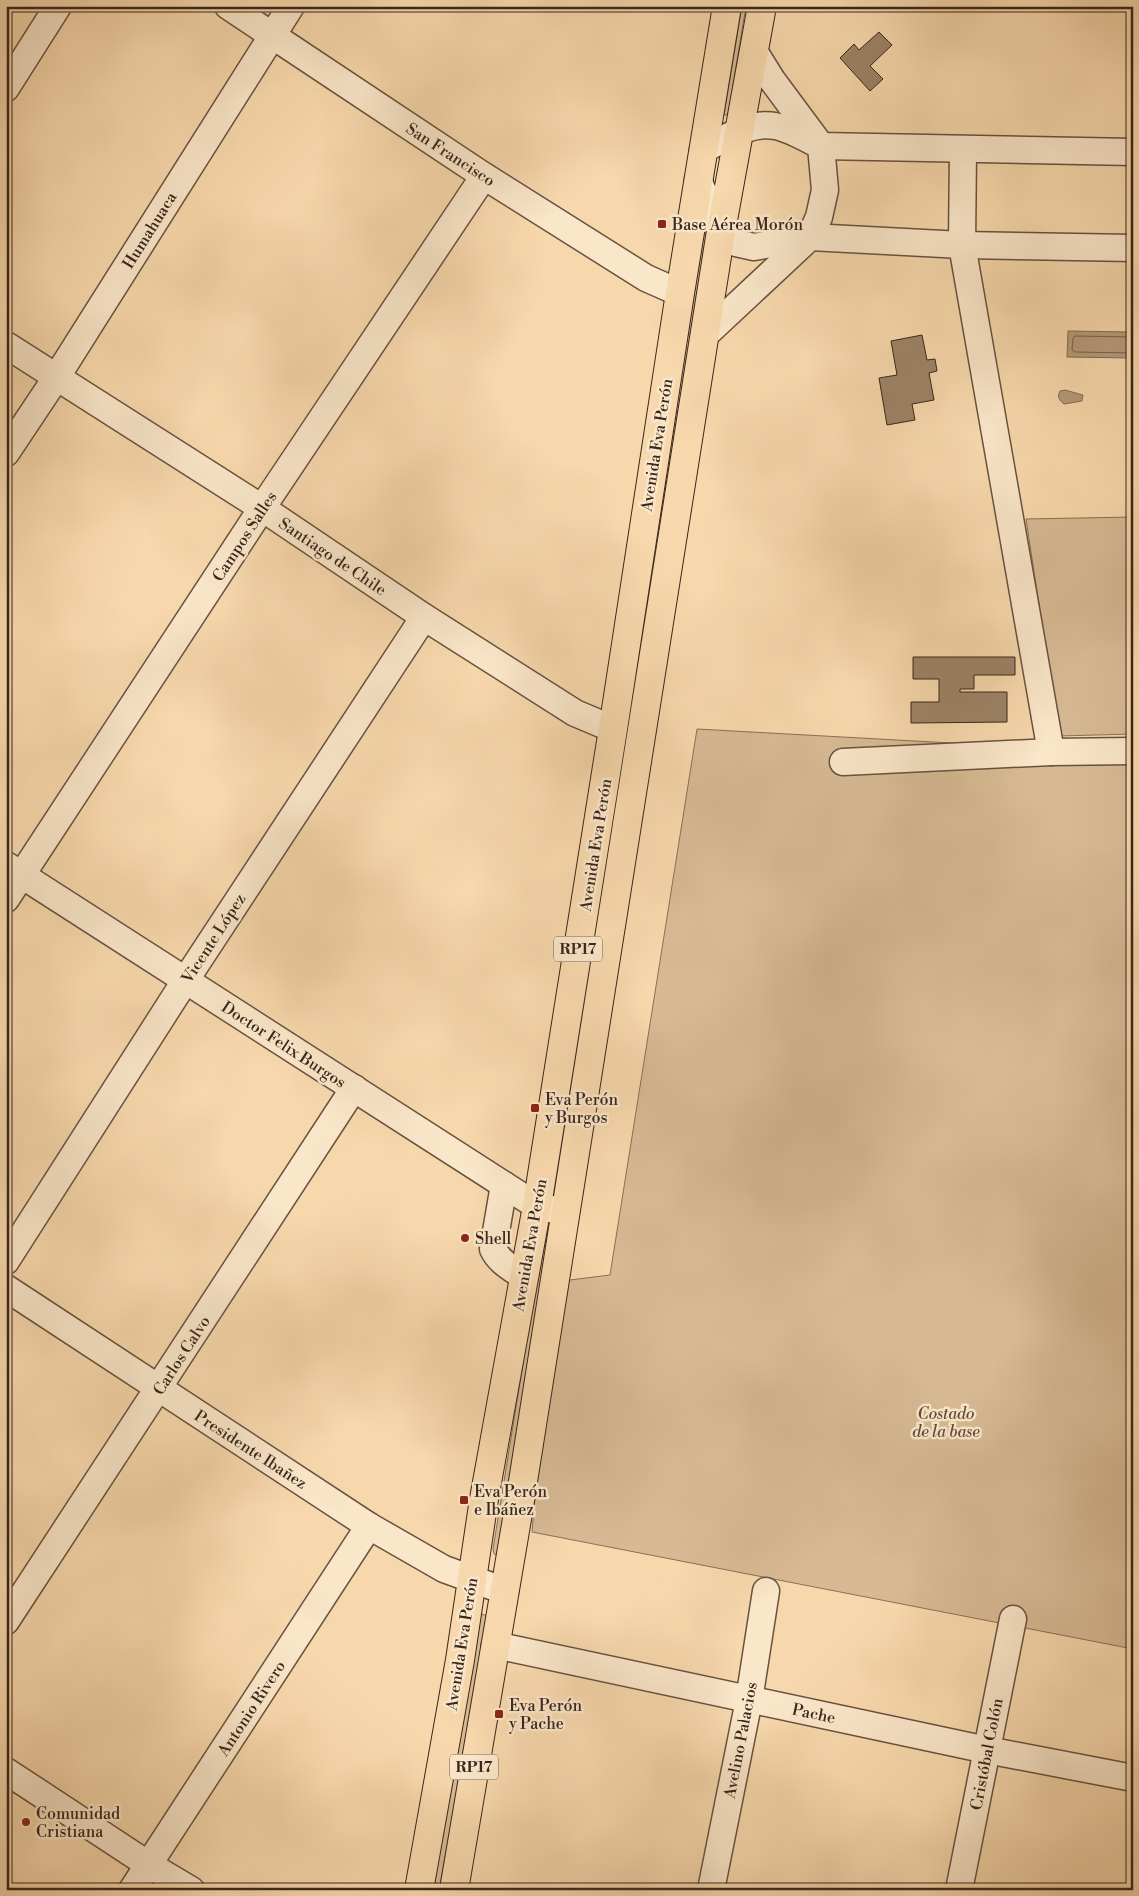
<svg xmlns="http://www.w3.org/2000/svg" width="1139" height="1896" font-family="'Libre Bodoni',serif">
	<rect width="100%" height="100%" fill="#f7d8ac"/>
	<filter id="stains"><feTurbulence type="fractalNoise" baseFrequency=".004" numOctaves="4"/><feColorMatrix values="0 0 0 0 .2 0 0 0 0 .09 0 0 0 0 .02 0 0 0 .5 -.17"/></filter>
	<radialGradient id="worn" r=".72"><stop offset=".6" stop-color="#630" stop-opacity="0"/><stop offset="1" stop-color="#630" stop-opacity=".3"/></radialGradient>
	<g fill="#d7ba94" stroke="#887058">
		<polygon points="742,6 746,6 728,115 724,115"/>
		<polygon points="704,232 709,233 560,1173 554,1174"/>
		<polygon points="1133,517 1133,734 1059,736 1026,519"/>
		<polygon points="697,729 1133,753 1133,1649 532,1532 554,1282 610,1275"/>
		<polygon points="543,1241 547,1243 498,1555 494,1554 493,1549"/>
		<polygon points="481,1614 489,1616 439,1890 433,1890"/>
	</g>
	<g fill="#b69b7b" stroke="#846c55">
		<polygon points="1068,331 1132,332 1131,358 1067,357"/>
		<path d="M1065,390l18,5 -1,6 -18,3c-5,-4 -7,-7 -4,-13z"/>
	</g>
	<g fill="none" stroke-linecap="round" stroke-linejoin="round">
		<polyline stroke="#78604c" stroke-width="1" points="1133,337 1075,336 1073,338 1072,350 1075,352 1133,353"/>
	</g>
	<g fill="#9c8367" stroke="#39261c">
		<polygon points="879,32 892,45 870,66 883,79 870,91 840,58 854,44 859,50"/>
		<polygon points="922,335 927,360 935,359 937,371 929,373 934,400 912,404 915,420 887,425 879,378 897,375 891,341"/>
		<polygon points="913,657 1015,657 1015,675 974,675 974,689 960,689 960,692 1007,692 1007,722 911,723 911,702 939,702 939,679 913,679"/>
	</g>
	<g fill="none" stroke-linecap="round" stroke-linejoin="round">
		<defs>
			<g id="minor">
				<polyline points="228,6 484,176 646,278 680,293"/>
				<polyline points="6,88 58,6"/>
				<path d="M703,150c21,-11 47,-29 72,-24 13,2 34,14 46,20l312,6"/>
				<polyline points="963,150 962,245 1051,752"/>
				<polyline points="698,180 721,231 736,243 754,247 810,237 962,245 1133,248"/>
				<polyline points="704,336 810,237 819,217 825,190 821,146 772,80 754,51"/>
				<polyline points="6,345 262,508 424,617 575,713 613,729"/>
				<polyline points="6,453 56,378 291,6"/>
				<polyline points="843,762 1051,752 1133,751"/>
				<polyline points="6,865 537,1206 565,1212"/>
				<polyline points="6,899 262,508 484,176"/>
				<path d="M504,1185l-11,64c6,13 20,20 31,28"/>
				<polyline points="6,1261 185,981 424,617"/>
				<polyline points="6,1288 369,1526 444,1569 505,1591"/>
				<polyline points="6,1621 354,1088"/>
				<polyline points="495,1645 987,1750 1133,1778"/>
				<polyline points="6,1771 149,1865 191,1890"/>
				<polyline points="132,1890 369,1526"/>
				<polyline points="711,1890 749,1700 766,1591"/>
				<polyline points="959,1890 1013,1619"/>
			</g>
			<g id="major">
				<polyline points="419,1890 460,1660 484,1499 537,1206 613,729 680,293 727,6"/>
				<polyline points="454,1890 518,1513 721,231 762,6"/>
			</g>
		</defs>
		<use href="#minor" stroke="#685240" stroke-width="29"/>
		<use href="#major" stroke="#39261c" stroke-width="30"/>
		<use href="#minor" stroke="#fae6c9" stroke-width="26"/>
		<use href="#major" stroke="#f7d8ac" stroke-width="28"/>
	</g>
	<g fill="#8f2418" stroke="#fae6c9" stroke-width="2">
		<rect x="657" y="219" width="10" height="10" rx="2.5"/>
		<rect x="530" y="1103" width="10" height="10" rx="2.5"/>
		<circle cx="465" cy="1238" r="5"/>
		<rect x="459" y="1495" width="10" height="10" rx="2.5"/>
		<rect x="494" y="1709" width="10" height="10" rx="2.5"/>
		<circle cx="26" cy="1822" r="5"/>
	</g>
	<g text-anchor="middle" stroke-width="5" stroke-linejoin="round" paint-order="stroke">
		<g fill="#fae6c9" stroke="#736050" stroke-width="1">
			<rect x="554" y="936.5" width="48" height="25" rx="4"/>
			<rect x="450" y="1754.5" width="48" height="25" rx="4"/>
		</g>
		<g font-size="15" font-weight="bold" fill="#39261c">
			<text x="578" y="954">RP17</text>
			<text x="474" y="1772">RP17</text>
		</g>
		<g font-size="16" fill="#39261c" stroke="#fae6c9">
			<text transform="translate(451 154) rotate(33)" y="6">San Francisco</text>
			<text transform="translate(149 230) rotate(-58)" y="6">Humahuaca</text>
			<text transform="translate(656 445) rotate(-81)" y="6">Avenida Eva Perón</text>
			<text transform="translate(244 536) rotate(-57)" y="6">Campos Salles</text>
			<text transform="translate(333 556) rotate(34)" y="6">Santiago de Chile</text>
			<text transform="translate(595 845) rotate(-81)" y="6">Avenida Eva Perón</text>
			<text transform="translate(213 938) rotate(-57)" y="6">Vicente López</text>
			<text transform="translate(284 1044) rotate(33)" y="6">Doctor Felix Burgos</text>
			<text transform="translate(529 1245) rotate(-80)" y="6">Avenida Eva Perón</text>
			<text transform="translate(181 1355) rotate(-57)" y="6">Carlos Calvo</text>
			<text transform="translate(251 1449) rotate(33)" y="6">Presidente Ibañez</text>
			<text transform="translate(461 1644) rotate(-81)" y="6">Avenida Eva Perón</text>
			<text transform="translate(251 1708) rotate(-57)" y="6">Antonio Rivero</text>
			<text transform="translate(814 1713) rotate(12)" y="6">Pache</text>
			<text transform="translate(740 1740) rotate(-79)" y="6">Avelino Palacios</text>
			<text transform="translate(986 1754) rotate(-79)" y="6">Cristóbal Colón</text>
		</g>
		<g font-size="16" fill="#39261c" stroke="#fae6c9" text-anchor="start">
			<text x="672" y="230">Base Aérea Morón</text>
			<text x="545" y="1105">Eva Perón<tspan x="545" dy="18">y Burgos</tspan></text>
			<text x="475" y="1244">Shell</text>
			<text x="474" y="1497">Eva Perón<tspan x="474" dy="18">e Ibáñez</tspan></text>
			<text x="509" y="1711">Eva Perón<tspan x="509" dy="18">y Pache</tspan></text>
			<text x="36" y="1819">Comunidad<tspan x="36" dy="18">Cristiana</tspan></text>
		</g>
		<g font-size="16" font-style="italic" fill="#604b3a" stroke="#fae6c9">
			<text x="946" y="1419">Costado<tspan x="946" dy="18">de la base</tspan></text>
		</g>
	</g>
	<rect width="1139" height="1896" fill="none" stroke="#f7d8ac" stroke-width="25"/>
	<rect x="8" y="8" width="1124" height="1881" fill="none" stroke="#39261c" stroke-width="2.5"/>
	<rect x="12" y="12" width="1114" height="1871" fill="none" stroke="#39261c"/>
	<rect width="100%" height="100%" filter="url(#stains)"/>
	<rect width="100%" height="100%" fill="url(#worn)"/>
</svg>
